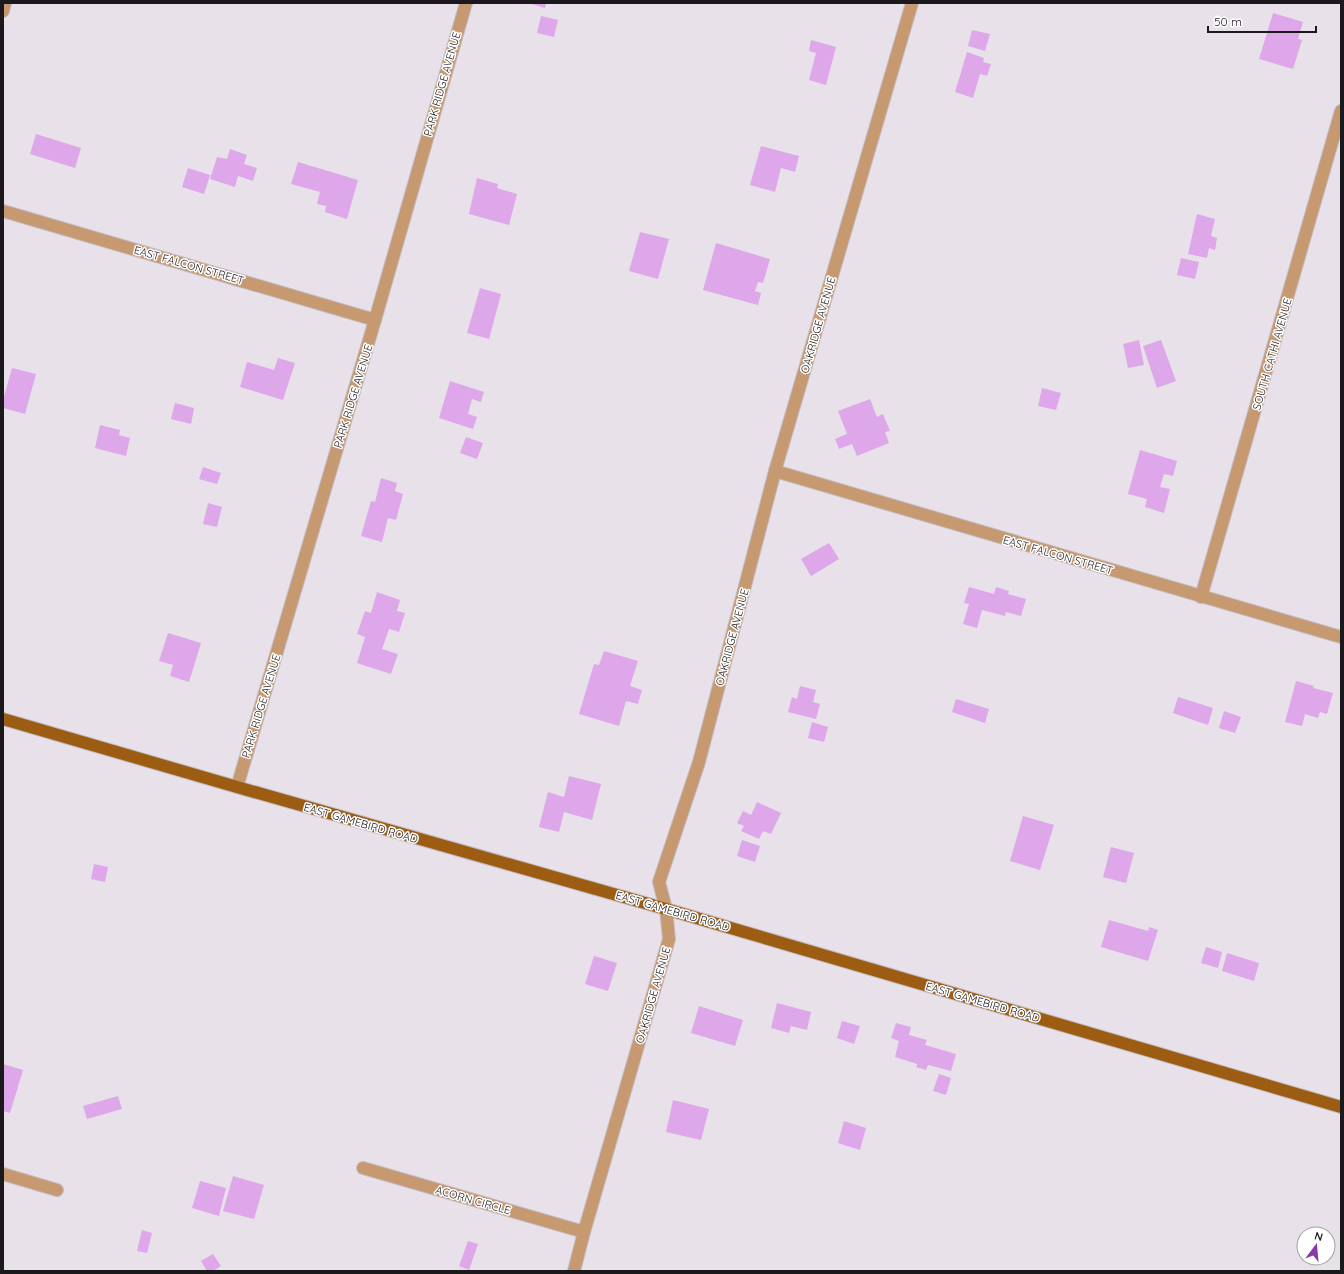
<svg xmlns="http://www.w3.org/2000/svg" width="1344" height="1274" font-family="Quicksand,sans-serif">
	<rect width="100%" height="100%" fill="#e8e1ea"/>
	<g fill="#dda7ea">
		<polygon points="528,3 546,3 545,8"/>
		<polygon points="1273,13 1303,22 1298,39 1302,40 1293,69 1259,59"/>
		<polygon points="541,16 558,20 554,37 537,33"/>
		<polygon points="972,30 990,34 985,51 968,46"/>
		<polygon points="811,40 836,47 826,85 809,80 816,53 809,51"/>
		<polygon points="967,52 984,58 983,62 991,64 987,76 980,74 973,98 955,92"/>
		<polygon points="36,134 81,148 75,168 30,154"/>
		<polygon points="761,146 799,156 795,172 781,168 775,192 750,185"/>
		<polygon points="230,149 247,155 244,164 257,168 253,181 238,176 235,187 210,179 217,157 227,159"/>
		<polygon points="298,162 358,180 347,219 325,212 326,206 317,204 320,192 291,184"/>
		<polygon points="188,168 210,175 204,194 182,187"/>
		<polygon points="477,178 498,184 497,188 517,194 509,225 469,214"/>
		<polygon points="1197,214 1215,219 1211,236 1217,238 1215,250 1209,248 1207,258 1188,254"/>
		<polygon points="640,232 669,239 658,279 629,271"/>
		<polygon points="716,243 770,259 763,283 758,282 755,291 761,293 758,305 703,290"/>
		<polygon points="1181,258 1199,262 1195,279 1177,275"/>
		<polygon points="480,288 501,294 489,339 467,333"/>
		<polygon points="1139,340 1144,365 1128,368 1123,344"/>
		<polygon points="1161,340 1176,381 1157,388 1143,346"/>
		<polygon points="278,358 295,363 283,400 240,387 247,362 274,370"/>
		<polygon points="12,368 36,374 25,414 3,408 3,400"/>
		<polygon points="450,381 484,392 481,402 472,399 468,414 477,417 473,429 439,418"/>
		<polygon points="1042,388 1061,393 1056,410 1038,406"/>
		<polygon points="870,399 877,417 883,414 890,431 885,432 889,443 857,456 852,444 839,449 835,439 847,434 838,411"/>
		<polygon points="175,403 194,408 191,424 171,419"/>
		<polygon points="100,425 120,430 119,435 130,438 126,456 95,448"/>
		<polygon points="466,437 483,443 477,459 460,453"/>
		<polygon points="1140,450 1177,461 1173,476 1164,474 1160,487 1170,489 1164,513 1145,507 1147,499 1128,494"/>
		<polygon points="203,467 221,473 217,484 199,479"/>
		<polygon points="381,478 397,483 395,491 403,494 396,520 388,518 382,542 361,536 371,501 375,502"/>
		<polygon points="208,503 222,507 217,527 203,524"/>
		<polygon points="829,543 839,559 811,576 801,559"/>
		<polygon points="969,587 994,594 996,587 1009,591 1008,594 1026,599 1021,616 1006,612 1005,616 982,610 977,628 963,624 969,604 964,603"/>
		<polygon points="377,592 400,600 397,611 405,613 399,632 389,629 382,649 398,654 391,674 357,663 365,637 357,634 365,611 371,613"/>
		<polygon points="168,633 201,643 189,682 170,676 173,665 159,661"/>
		<polygon points="604,651 638,661 630,686 642,690 638,704 626,701 619,726 579,714 594,664 599,665"/>
		<polygon points="1296,681 1314,686 1313,688 1333,693 1327,714 1320,712 1318,718 1305,714 1302,726 1285,722"/>
		<polygon points="800,686 816,690 813,702 820,704 816,719 788,712 792,697 797,699"/>
		<polygon points="1178,697 1213,708 1208,725 1173,713"/>
		<polygon points="956,699 989,709 985,723 952,712"/>
		<polygon points="1224,711 1241,717 1235,733 1219,728"/>
		<polygon points="812,722 828,727 824,742 808,738"/>
		<polygon points="569,776 601,784 592,820 564,812 559,832 539,827 548,792 564,797"/>
		<polygon points="757,802 781,813 771,834 763,831 759,839 741,831 744,826 737,823 743,811 751,815"/>
		<polygon points="1023,816 1054,825 1040,870 1010,861"/>
		<polygon points="742,840 760,846 755,862 737,856"/>
		<polygon points="1111,847 1134,853 1126,883 1103,877"/>
		<polygon points="94,864 108,867 105,882 91,879"/>
		<polygon points="1109,920 1148,931 1149,927 1158,930 1148,961 1101,947"/>
		<polygon points="1206,947 1222,952 1218,968 1201,963"/>
		<polygon points="1227,953 1259,963 1254,981 1222,971"/>
		<polygon points="594,956 617,963 608,991 585,984"/>
		<polygon points="777,1003 811,1012 807,1030 791,1026 789,1033 771,1028"/>
		<polygon points="699,1006 743,1020 735,1046 691,1033"/>
		<polygon points="842,1021 860,1026 854,1044 837,1038"/>
		<polygon points="896,1023 911,1027 909,1035 927,1040 925,1045 956,1054 951,1071 928,1065 926,1070 916,1067 917,1064 895,1057 899,1041 891,1038"/>
		<polygon points="3,1064 23,1070 10,1113 3,1111"/>
		<polygon points="939,1074 951,1078 946,1095 933,1091"/>
		<polygon points="118,1096 122,1109 87,1119 83,1106"/>
		<polygon points="673,1100 709,1109 701,1140 666,1132"/>
		<polygon points="844,1121 866,1128 860,1150 838,1143"/>
		<polygon points="233,1176 264,1185 254,1219 223,1211"/>
		<polygon points="200,1181 226,1188 219,1216 192,1208"/>
		<polygon points="142,1230 152,1233 147,1253 137,1251"/>
		<polygon points="468,1241 478,1244 469,1270 459,1266"/>
		<polygon points="213,1254 221,1266 213,1271 207,1271 201,1261"/>
	</g>
	<g fill="none" stroke-linecap="round" stroke-linejoin="round">
		<defs>
			<g id="minor">
				<polyline points="3,11 5,3"/>
				<polyline points="3,211 375,320"/>
				<polyline points="775,471 1341,637"/>
				<polyline points="1201,597 1341,111"/>
				<polyline points="237,787 375,320 466,3"/>
				<polyline points="363,1168 584,1232"/>
				<polyline points="3,1174 57,1190"/>
				<polyline points="574,1271 584,1232 669,939 666,909 659,882 699,762 775,471 912,3"/>
			</g>
			<polyline id="major" points="3,719 237,787 666,909 1341,1107"/>
		</defs>
		<use href="#minor" stroke="#c3bdc5" stroke-width="14"/>
		<use href="#major" stroke="#c3bdc5" stroke-width="14"/>
		<use href="#minor" stroke="#c69971" stroke-width="12"/>
		<use href="#major" stroke="#9c5d13" stroke-width="12"/>
	</g>
	<g text-anchor="middle" stroke-width="3" stroke-linejoin="round" paint-order="stroke">
		<g font-size="11" fill="#1c191c" stroke="#fff">
			<text transform="translate(442 84) rotate(-74)" y="4">PARK RIDGE AVENUE</text>
			<text transform="translate(189 265) rotate(16)" y="4">EAST FALCON STREET</text>
			<text transform="translate(818 325) rotate(-74)" y="4">OAKRIDGE AVENUE</text>
			<text transform="translate(1272 354) rotate(-74)" y="4">SOUTH CATHI AVENUE</text>
			<text transform="translate(353 396) rotate(-73)" y="4">PARK RIDGE AVENUE</text>
			<text transform="translate(1058 555) rotate(16)" y="4">EAST FALCON STREET</text>
			<text transform="translate(732 637) rotate(-75)" y="4">OAKRIDGE AVENUE</text>
			<text transform="translate(261 706) rotate(-73)" y="4">PARK RIDGE AVENUE</text>
			<text transform="translate(361 823) rotate(16)" y="4">EAST GAMEBIRD ROAD</text>
			<text transform="translate(673 911) rotate(16)" y="4">EAST GAMEBIRD ROAD</text>
			<text transform="translate(653 995) rotate(-74)" y="4">OAKRIDGE AVENUE</text>
			<text transform="translate(983 1002) rotate(16)" y="4">EAST GAMEBIRD ROAD</text>
			<text transform="translate(473 1200) rotate(16)" y="4">ACORN CIRCLE</text>
		</g>
	</g>
	<rect width="1344" height="1274" fill="none" stroke="#1c191c" stroke-width="8"/>
	<g transform="translate(1316 1246) rotate(16)"><circle r="19" fill="#ffffff" stroke="#a4a3a4"/>
	<path d="M0-3L7 15L0 10L-7 15Z" fill="#883aaa"/>
	<text y="-6" font-size="11" font-weight="bold" text-anchor="middle" fill="#1c191c">N</text>
	</g>
	<path d="M1208 26v6h108v-6" fill="none" stroke="#1c191c" stroke-width="2"/>
	<text x="1214" y="26" font-size="12" fill="#1c191c" stroke="#ffffff" stroke-width="3" paint-order="stroke">50 m</text>
</svg>
